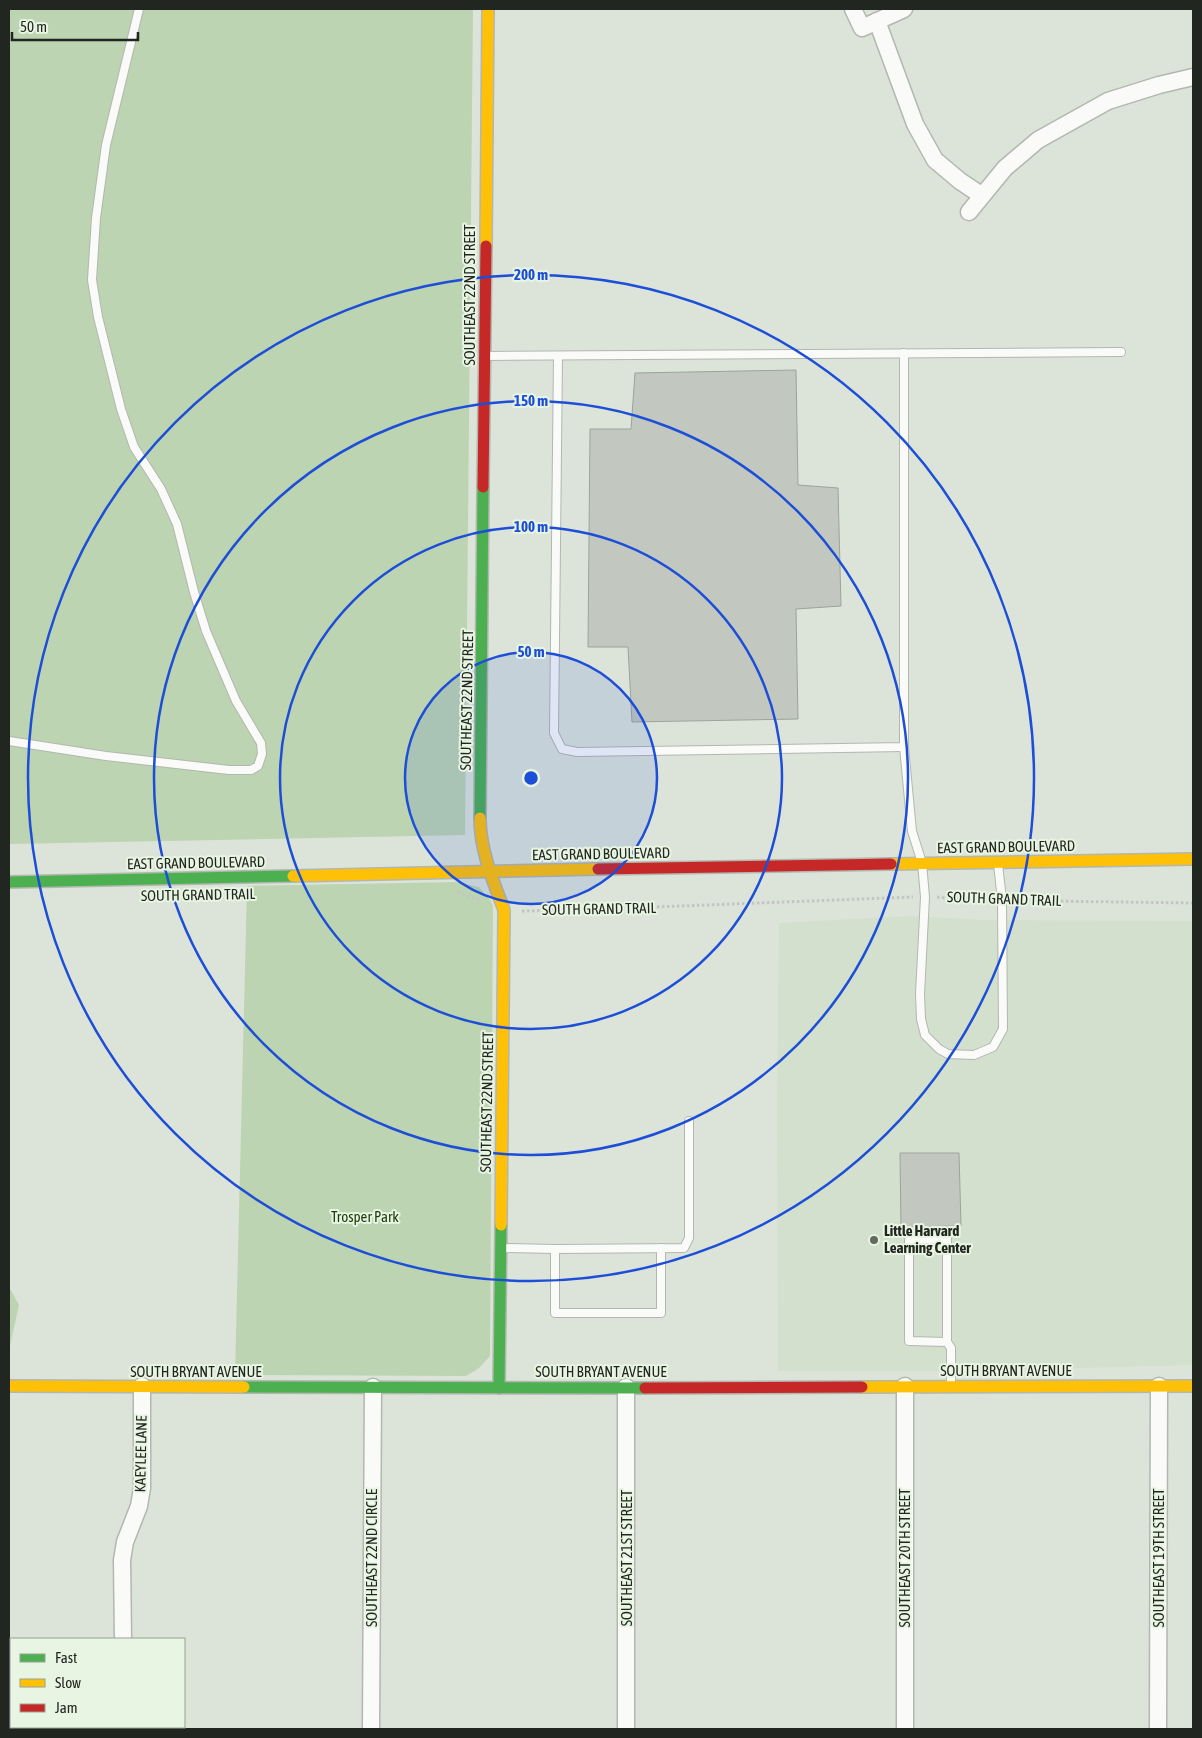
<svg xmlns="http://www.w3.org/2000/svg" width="1202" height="1738" font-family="'Asap Condensed',sans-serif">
	<rect width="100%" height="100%" fill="#dce4d9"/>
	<polygon fill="#d3e0cd" points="911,916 983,920 1193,921 1193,1365 969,1371 778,1371 777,1110 779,923"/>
	<g fill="#bcd4b1">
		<polygon points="9,9 473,9 465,835 9,844"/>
		<polygon points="457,882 479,887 491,901 493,907 490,1356 479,1368 466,1376 235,1375 247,886"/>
		<polygon points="9,1287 19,1305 9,1350"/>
	</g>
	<g fill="#c2c8c0" stroke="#9da39a">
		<polygon points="796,370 798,485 838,488 841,606 796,609 798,719 632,722 628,647 588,647 590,429 631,429 635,373"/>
		<polygon points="900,1153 959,1153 961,1226 901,1227"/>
	</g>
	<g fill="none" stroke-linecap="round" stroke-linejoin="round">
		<defs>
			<g id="lane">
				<polyline points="485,356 1121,352"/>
				<polyline points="558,356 554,733 562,749 577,752 904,747 904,353"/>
				<polyline points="9,741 106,756 229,770 251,770 258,766 262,754 261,743 236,701 206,631 194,592 177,524 161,489 134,447 121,409 98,317 92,280 96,218 106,145 139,9"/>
				<polyline points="904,747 912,831 922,863 925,897 920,994 921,1019 925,1035 939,1049 948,1054 974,1055 993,1047 1003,1029 1002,900 998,864"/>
				<polyline points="503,1248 555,1249 684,1248 689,1238 689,1121"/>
				<polyline points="555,1249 555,1313 661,1313 661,1248"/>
				<polyline points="947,1342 909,1341 909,1240 947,1239 947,1342 951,1348 951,1385"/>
			</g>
			<g id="street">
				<polyline points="853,9 862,28 904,9"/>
				<polyline points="877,21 915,124 935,160 960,181 981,195"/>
				<polyline points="969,212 1005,168 1038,140 1108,101 1159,85 1193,77"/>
				<polyline points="905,1386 905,1729"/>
				<polyline points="626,1387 626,1729"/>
				<polyline points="123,1639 122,1560 125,1542 139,1506 142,1488 142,1386"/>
				<polyline points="124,1727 124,1729"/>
				<polyline points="371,1729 373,1387"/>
				<polyline points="1158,1729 1159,1386"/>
			</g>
			<g id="fast">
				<polyline points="480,818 483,487"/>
				<polyline points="9,882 293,876"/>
				<polyline points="244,1387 645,1388"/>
				<polyline points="499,1388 501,1225"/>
			</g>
			<g id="slow">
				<polyline points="486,246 488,9"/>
				<path d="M480,818c0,32 13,63 24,92l-3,315"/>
				<polyline points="891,864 1193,859"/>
				<polyline points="293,876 598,869"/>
				<polyline points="9,1386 244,1387"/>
				<polyline points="862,1387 1193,1386"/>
			</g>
			<g id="jam">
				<polyline points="483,487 486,246"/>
				<polyline points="598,869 891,864"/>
				<polyline points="645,1388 862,1387"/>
			</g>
		</defs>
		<use href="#lane" stroke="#b2b7b0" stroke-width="10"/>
		<use href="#street" stroke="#b2b7b0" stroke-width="19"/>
		<use href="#fast" stroke="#b2b7b0" stroke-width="14"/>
		<use href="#slow" stroke="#b2b7b0" stroke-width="14"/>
		<use href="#jam" stroke="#b2b7b0" stroke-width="14"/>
		<g stroke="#c3c5c2" stroke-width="3" stroke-dasharray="2.5 2.5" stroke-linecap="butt">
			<polyline points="458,892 480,900"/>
			<polyline points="937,897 973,901 990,901"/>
			<polyline points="1011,899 1044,901 1193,903"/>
			<polyline points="522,911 603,909 913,897"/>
		</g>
		<use href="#lane" stroke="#fafbf9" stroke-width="8"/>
		<use href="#street" stroke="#fafbf9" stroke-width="16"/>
		<use href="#fast" stroke="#4caf50" stroke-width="11"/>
		<use href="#slow" stroke="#ffc107" stroke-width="11"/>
		<use href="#jam" stroke="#c62828" stroke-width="11"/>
	</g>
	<circle cx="531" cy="778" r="126" fill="#1d4ed8" fill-opacity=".12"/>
	<g fill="none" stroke="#1d4ed8" stroke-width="2.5">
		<circle cx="531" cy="778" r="126"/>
		<circle cx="531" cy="778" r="251"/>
		<circle cx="531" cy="778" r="377"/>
		<circle cx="531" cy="778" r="503"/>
	</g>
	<circle fill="#636861" stroke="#e8f5e2" stroke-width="2" cx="874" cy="1240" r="5"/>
	<g text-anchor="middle" stroke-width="4" stroke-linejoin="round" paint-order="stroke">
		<g font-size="15" fill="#222620" stroke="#e8f5e2">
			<text transform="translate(470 295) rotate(-90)" y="5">SOUTHEAST 22ND STREET</text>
			<text transform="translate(467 700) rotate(-89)" y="5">SOUTHEAST 22ND STREET</text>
			<text transform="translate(1006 847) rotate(-1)" y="5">EAST GRAND BOULEVARD</text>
			<text transform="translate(601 854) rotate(-1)" y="5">EAST GRAND BOULEVARD</text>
			<text transform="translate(196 863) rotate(-1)" y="5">EAST GRAND BOULEVARD</text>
			<text transform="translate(198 895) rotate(-1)" y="5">SOUTH GRAND TRAIL</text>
			<text transform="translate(1004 899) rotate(2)" y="5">SOUTH GRAND TRAIL</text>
			<text transform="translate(599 909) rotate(-1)" y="5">SOUTH GRAND TRAIL</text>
			<text transform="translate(487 1102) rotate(-89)" y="5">SOUTHEAST 22ND STREET</text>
			<text x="1006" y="1376">SOUTH BRYANT AVENUE</text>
			<text x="196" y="1377">SOUTH BRYANT AVENUE</text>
			<text x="601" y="1377">SOUTH BRYANT AVENUE</text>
			<text transform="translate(141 1454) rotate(-89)" y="5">KAEYLEE LANE</text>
			<text transform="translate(372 1558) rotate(-90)" y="5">SOUTHEAST 22ND CIRCLE</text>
			<text transform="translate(627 1558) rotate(-90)" y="5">SOUTHEAST 21ST STREET</text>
			<text transform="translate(905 1558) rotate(-90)" y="5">SOUTHEAST 20TH STREET</text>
			<text transform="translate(1159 1558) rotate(-90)" y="5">SOUTHEAST 19TH STREET</text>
		</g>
		<g font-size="15" fill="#1d3b08" stroke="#e8f5e2">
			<text x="365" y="1222">Trosper Park</text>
		</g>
		<g font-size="15" font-weight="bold" fill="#222620" stroke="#e8f5e2" text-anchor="start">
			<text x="884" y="1236">Little Harvard<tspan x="884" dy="17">Learning Center</tspan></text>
		</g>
	</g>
	<circle cx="531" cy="778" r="8" fill="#1d4ed8" stroke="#e8f5e2" stroke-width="2.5"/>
	<g font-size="15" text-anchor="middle" font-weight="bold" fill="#1d4ed8" stroke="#e8f5e2" stroke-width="4" stroke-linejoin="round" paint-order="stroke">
		<text x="531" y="280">200 m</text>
		<text x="531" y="406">150 m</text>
		<text x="531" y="532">100 m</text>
		<text x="531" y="657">50 m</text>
	</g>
	<rect width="1202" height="1738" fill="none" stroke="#222620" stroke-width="20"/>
	<rect x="10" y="1638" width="175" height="90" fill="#e8f5e2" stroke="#99a294"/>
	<rect x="20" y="1654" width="25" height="8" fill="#4caf50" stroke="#99a294"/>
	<text x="55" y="1663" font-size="15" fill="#222620">Fast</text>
	<rect x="20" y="1679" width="25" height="8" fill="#ffc107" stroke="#99a294"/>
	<text x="55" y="1688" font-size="15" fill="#222620">Slow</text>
	<rect x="20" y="1704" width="25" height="8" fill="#c62828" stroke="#99a294"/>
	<text x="55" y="1713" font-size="15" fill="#222620">Jam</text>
	<path d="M12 32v8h126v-8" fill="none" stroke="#222620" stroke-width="2.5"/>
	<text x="20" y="32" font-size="15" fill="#222620" stroke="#e8f5e2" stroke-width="4" paint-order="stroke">50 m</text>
</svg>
